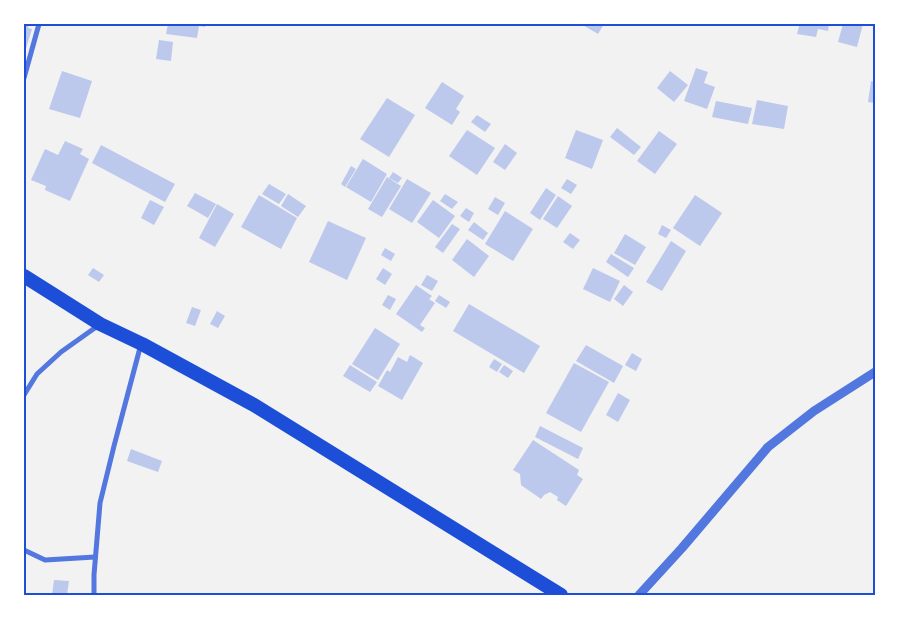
<svg xmlns="http://www.w3.org/2000/svg" width="899" height="619" font-family="Georgia,serif">
	<rect width="100%" height="100%" fill="#f2f2f2"/>
	<g fill="#bdc9ec">
		<polygon points="24,24 29,24 28,28 32,29 24,55"/>
		<polygon points="168,24 205,24 205,27 199,26 197,38 166,34"/>
		<polygon points="581,24 604,24 598,34"/>
		<polygon points="791,24 829,24 828,31 818,29 816,37 797,34 799,26 791,25"/>
		<polygon points="843,24 863,24 857,47 838,42"/>
		<polygon points="159,40 173,42 171,61 156,59"/>
		<polygon points="696,68 708,72 704,83 715,87 707,109 684,101"/>
		<polygon points="62,71 92,81 80,118 49,109"/>
		<polygon points="670,71 688,85 674,102 657,88"/>
		<polygon points="871,81 875,82 875,103 868,102"/>
		<polygon points="442,82 464,96 456,109 460,112 452,125 425,108"/>
		<polygon points="387,98 415,115 389,157 360,139"/>
		<polygon points="757,100 788,106 784,129 752,124"/>
		<polygon points="716,101 752,108 748,124 712,117"/>
		<polygon points="477,115 491,124 485,132 471,122"/>
		<polygon points="617,128 641,147 634,155 610,137"/>
		<polygon points="467,130 495,148 477,175 449,156"/>
		<polygon points="576,130 603,140 592,169 565,158"/>
		<polygon points="659,131 677,144 655,174 637,161"/>
		<polygon points="65,141 83,149 80,154 89,159 70,201 45,190 46,186 31,180 45,149 58,155"/>
		<polygon points="505,144 517,153 505,170 493,162"/>
		<polygon points="101,145 175,184 165,202 92,163"/>
		<polygon points="363,159 387,174 371,202 346,187"/>
		<polygon points="351,166 356,169 345,187 341,184"/>
		<polygon points="393,172 402,178 398,183 389,178"/>
		<polygon points="387,177 401,186 382,217 368,209"/>
		<polygon points="407,179 431,193 412,223 389,209"/>
		<polygon points="567,179 577,185 571,194 561,188"/>
		<polygon points="269,184 286,194 279,204 262,194"/>
		<polygon points="546,188 556,195 540,220 530,213"/>
		<polygon points="195,193 216,204 208,218 187,206"/>
		<polygon points="288,194 306,206 298,217 281,206"/>
		<polygon points="445,194 458,202 452,209 440,201"/>
		<polygon points="259,195 297,218 281,249 241,227"/>
		<polygon points="695,195 722,213 700,246 673,228"/>
		<polygon points="558,196 572,206 557,228 543,219"/>
		<polygon points="495,197 505,203 498,215 488,209"/>
		<polygon points="150,200 164,207 154,225 141,218"/>
		<polygon points="433,200 455,216 439,238 417,222"/>
		<polygon points="217,204 234,214 215,247 199,238"/>
		<polygon points="466,208 474,213 469,222 460,216"/>
		<polygon points="505,211 533,229 513,261 485,244"/>
		<polygon points="328,221 366,238 347,280 309,262"/>
		<polygon points="474,222 488,233 483,240 468,230"/>
		<polygon points="452,224 460,229 443,253 435,247"/>
		<polygon points="662,225 671,230 666,238 658,234"/>
		<polygon points="570,233 580,240 573,249 563,242"/>
		<polygon points="625,234 646,247 635,265 614,253"/>
		<polygon points="467,239 489,256 474,277 452,260"/>
		<polygon points="671,241 686,251 662,291 646,282"/>
		<polygon points="385,248 395,254 391,261 381,255"/>
		<polygon points="611,254 634,268 628,277 606,262"/>
		<polygon points="93,268 104,275 99,282 88,275"/>
		<polygon points="383,268 392,274 385,285 376,279"/>
		<polygon points="593,268 620,281 610,302 583,289"/>
		<polygon points="427,275 438,281 432,291 421,285"/>
		<polygon points="416,285 432,296 429,299 435,303 420,325 425,328 422,332 396,314"/>
		<polygon points="624,285 633,292 623,306 614,299"/>
		<polygon points="388,295 396,299 390,310 382,305"/>
		<polygon points="439,295 450,302 446,308 435,301"/>
		<polygon points="469,304 540,346 524,373 453,331"/>
		<polygon points="192,307 201,310 195,326 186,323"/>
		<polygon points="217,311 225,316 218,328 210,324"/>
		<polygon points="375,328 400,344 378,380 352,364"/>
		<polygon points="586,345 623,366 614,383 576,361"/>
		<polygon points="632,353 642,359 636,371 625,365"/>
		<polygon points="410,355 423,363 402,400 378,386 387,370 390,372 398,357 407,362"/>
		<polygon points="494,359 502,364 497,372 489,367"/>
		<polygon points="574,363 609,382 581,432 546,413"/>
		<polygon points="350,365 377,382 370,392 343,376"/>
		<polygon points="504,365 513,371 508,378 499,372"/>
		<polygon points="618,393 630,400 618,422 606,415"/>
		<polygon points="540,426 583,448 578,459 535,437"/>
		<polygon points="533,440 579,470 577,475 583,479 566,506 557,500 558,497 550,492 544,495 541,499 521,485 520,474 513,470"/>
		<polygon points="131,449 162,461 158,472 127,461"/>
		<polygon points="54,580 69,581 67,595 52,595"/>
	</g>
	<g fill="none" stroke-linecap="round" stroke-linejoin="round">
		<g stroke="#5277de" stroke-width="5">
			<polyline points="24,78 39,24"/>
			<polyline points="24,395 37,374 61,352 99,325"/>
			<polyline points="24,550 45,560 95,557"/>
			<polyline points="94,595 94,575 100,503 114,446 141,344"/>
		</g>
		<polyline stroke="#5277de" stroke-width="9" points="639,595 682,548 768,447 814,411 875,372"/>
		<polyline stroke="#1d4ed8" stroke-width="14" points="24,276 100,324 142,344 254,405 561,595"/>
	</g>
	<rect width="899" height="619" fill="none" stroke="#ffffff" stroke-width="50"/>
	<rect x="25" y="25" width="849" height="569" fill="none" stroke="#1d4ed8" stroke-width="2"/>
</svg>
